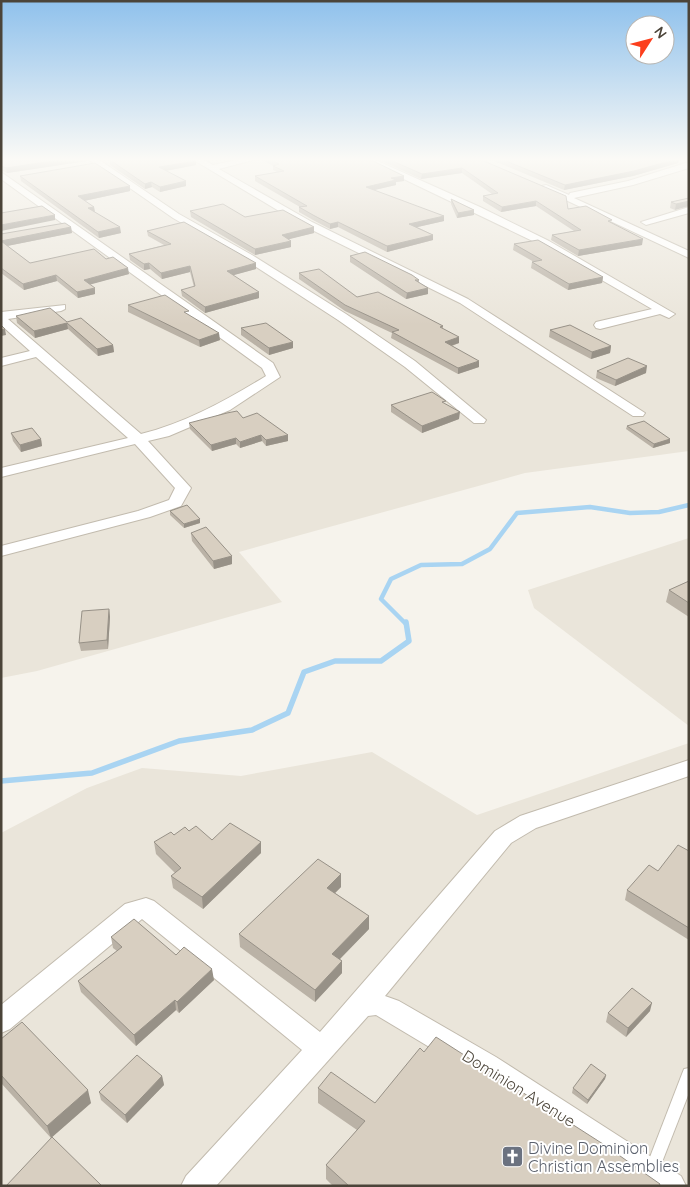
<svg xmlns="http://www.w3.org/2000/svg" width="690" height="1187" font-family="Quicksand,sans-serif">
	<rect width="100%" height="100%" fill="#f6f3ec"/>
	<g fill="#eae5da">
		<polygon points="1,159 689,159 689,451 525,473 239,552 282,602 37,671 1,678"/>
		<polygon points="689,538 689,726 534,608 528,590"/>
		<polygon points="689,743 689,1186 1,1186 1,833 87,788 142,768 241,776 372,752 477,815"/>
	</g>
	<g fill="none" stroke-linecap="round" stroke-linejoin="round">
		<polyline stroke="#a9d4f2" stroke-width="4.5" points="406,624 381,599 391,579 421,565 462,564 490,549 517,513 590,507 630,513 659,512 689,505"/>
		<polyline stroke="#a9d4f2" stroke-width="5.5" points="1,781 92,773 179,741 252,730 288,713 304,672 335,661 381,661 409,641 406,622"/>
		<defs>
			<polygon id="lane" points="689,1068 689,1093 657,1175 652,1177 647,1175 645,1170 682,1074 684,1069"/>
			<g id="street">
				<polygon points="88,159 98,159 179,214 252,255 346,314 415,361 486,420 484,423 474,423 405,367 338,320 244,259 173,218"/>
				<polygon points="192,159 202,159 213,165 241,159 257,159 219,169 312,222 468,299 645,413 643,416 633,416 460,303 304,226"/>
				<polygon points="362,159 373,159 480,207 549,241 675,314 669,318 660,314 600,329 596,328 594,325 596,322 652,309 541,245"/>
				<polygon points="689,162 689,168 633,185 574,198 689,251 689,258 538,187 546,185 569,195 570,193 628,181"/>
				<path d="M1,172l272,191 7,14 -50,33 -61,26 -21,5 43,47 -10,18 -31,11 -149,39v-10l137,-35 31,-11 6,-12 -40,-44 -134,33v-9l127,-30 -92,-81 -35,9v-8l29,-7 -29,-26v-13l64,-7v4l-4,2 -53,8 133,115c45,-11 86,-34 125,-58l-4,-8 -261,-189z"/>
				<polygon points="689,207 689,213 646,225 641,222"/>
				<polygon points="689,760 689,776 536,828 511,843 385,996 399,1001 496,1057 681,1176 686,1186 644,1186 476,1075 376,1015 368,1016 216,1186 181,1186 186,1176 302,1050 142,919 10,1029 1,1033 1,1005 125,904 146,898 154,901 320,1032 495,831 520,816"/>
			</g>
		</defs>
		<use href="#lane" stroke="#c2bbae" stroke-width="2"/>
		<use href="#street" stroke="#c2bbae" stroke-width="2"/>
		<use href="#lane" fill="#fff" fill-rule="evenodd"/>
		<use href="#street" fill="#fff" fill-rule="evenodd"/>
	</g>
	<g fill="#bab2a6">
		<polygon points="1,159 87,161 7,173 1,170"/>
		<polygon points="261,159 369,159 404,176 404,181 396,182 396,185 374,190 444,221 417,227 433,235 433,240 387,252 338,227 330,229 313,220 299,212 299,207 300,207 255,181 255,176 277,172 273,170 273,166"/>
		<polygon points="377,159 479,159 568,209 612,223 642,245 578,256 551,240 552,235 574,231 536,206 501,212 483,201 483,196 492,194 462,173 421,179"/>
		<polygon points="489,159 679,159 678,163 633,176 564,190"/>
		<polygon points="110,160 196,165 166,171 186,186 160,192 152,187 145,189 110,165"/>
		<polygon points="20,176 130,191 84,201 94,207 95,212 121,233 99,238 21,181"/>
		<polygon points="689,198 675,210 670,208 671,202"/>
		<polygon points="451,199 474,210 474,215 457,218 451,204"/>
		<polygon points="190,211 245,217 314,227 314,233 288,239 291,241 291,247 255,255 191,217"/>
		<polygon points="71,227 72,233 7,246 30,263 106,259 129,274 90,284 95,294 78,298 57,281 24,290 1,273 1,234"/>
		<polygon points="147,231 256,263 256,269 233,275 259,292 259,298 205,313 182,296 181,290 194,287 190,272 162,279 150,269 144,270 130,260 129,254 164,245 148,236"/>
		<polygon points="514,244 603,277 602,283 568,290 531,268 532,262 534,262 513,250"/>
		<polygon points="350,256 419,280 419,282 428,294 406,299 350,262"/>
		<polygon points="299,273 357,297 443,326 443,329 459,343 452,346 479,367 458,374 391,338 392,333 345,311 299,279"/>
		<polygon points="128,305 220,340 200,347 128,312"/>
		<polygon points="16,316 67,322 113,345 114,352 98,356 68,329 35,338 17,323"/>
		<polygon points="241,328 293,348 269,355 241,335"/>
		<polygon points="550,330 611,346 610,353 591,359 549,337"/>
		<polygon points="597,371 646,373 615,386 596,378"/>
		<polygon points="446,404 459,419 422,433 391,412 391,405"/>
		<polygon points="243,418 288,435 288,441 266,446 262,441 240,448 236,444 212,451 190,429 189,423"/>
		<polygon points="627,426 670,439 670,443 653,448 626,429"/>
		<polygon points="11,433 41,439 42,446 21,452 13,441"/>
		<polygon points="170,511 200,523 184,528 170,515"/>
		<polygon points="191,533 232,556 232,564 214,569 192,541"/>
		<polygon points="689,581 689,617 666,602 669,590"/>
		<polygon points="109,609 110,617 108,649 81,651 79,643"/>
		<polygon points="189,831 212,840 261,842 261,853 203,909 173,888 171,876 175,873 156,854 154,842 174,835"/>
		<polygon points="689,851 689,940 625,900 627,890"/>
		<polygon points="341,874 341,887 335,893 369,916 369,929 340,959 342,961 342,973 315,1002 240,947 239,934"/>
		<polygon points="111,937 176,955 214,980 179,1013 176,1010 136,1046 81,992 78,981 117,951 113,948"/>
		<polygon points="650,1011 626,1037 606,1022 608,1013"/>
		<polygon points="1,1039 91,1103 51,1138 1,1083"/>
		<polygon points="424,1052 659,1186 333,1186 326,1179 326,1165 357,1130 318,1103 318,1088 375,1103"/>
		<polygon points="606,1075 605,1079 587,1104 572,1093 573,1088"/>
		<polygon points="162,1076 164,1085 127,1123 101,1100 99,1092"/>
	</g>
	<g fill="#979187">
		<polygon points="65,159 87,159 87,161 7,173 6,168"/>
		<polygon points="677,159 679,159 678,163 633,176 564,190 565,185"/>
		<polygon points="196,161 196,165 159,172 159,167"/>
		<polygon points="462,168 462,173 421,179 422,174"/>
		<polygon points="404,176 404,181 396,182 396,185 366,192 366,187 391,178"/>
		<polygon points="186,181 186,186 160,192 160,187"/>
		<polygon points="151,182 152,187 145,189 145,184"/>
		<polygon points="130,186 130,191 79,202 78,196"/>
		<polygon points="536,201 536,206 501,212 502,207"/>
		<polygon points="689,201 689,206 675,210 676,204"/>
		<polygon points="94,207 95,213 88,208"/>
		<polygon points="474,210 474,215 457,218 458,213"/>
		<polygon points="55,215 55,220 1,231 1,225"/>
		<polygon points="444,216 444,221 409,229 409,224"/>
		<polygon points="338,222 338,227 330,229 330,224"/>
		<polygon points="71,227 72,233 2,247 1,241"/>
		<polygon points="120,227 121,233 99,238 98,232"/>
		<polygon points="314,227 314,233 282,241 282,235"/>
		<polygon points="433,235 433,240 387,252 387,246"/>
		<polygon points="643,239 642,245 578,256 579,250"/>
		<polygon points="291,241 291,247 255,255 255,249"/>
		<polygon points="149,263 150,269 144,270 144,264"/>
		<polygon points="256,263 256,269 227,277 227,271"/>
		<polygon points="190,266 190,272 162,279 161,273"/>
		<polygon points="128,268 129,274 85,286 84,280"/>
		<polygon points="56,275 57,281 24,290 23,284"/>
		<polygon points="603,277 602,283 568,290 569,284"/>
		<polygon points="95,288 95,294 78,298 77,292"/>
		<polygon points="428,288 428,294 406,299 407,293"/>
		<polygon points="259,292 259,298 205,313 205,307"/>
		<polygon points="67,323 68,329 35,338 34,331"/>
		<polygon points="5,329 6,335 1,336 1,330"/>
		<polygon points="219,333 220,340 200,347 199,340"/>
		<polygon points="459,337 459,343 444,348 445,342"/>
		<polygon points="293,342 293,348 269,355 269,348"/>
		<polygon points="113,345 114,352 98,356 97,349"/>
		<polygon points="611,346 610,353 591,359 592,352"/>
		<polygon points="479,361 479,367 458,374 458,368"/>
		<polygon points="647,366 646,373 615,386 616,380"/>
		<polygon points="460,412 459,419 422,433 422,426"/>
		<polygon points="261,435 262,441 240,448 240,442"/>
		<polygon points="288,435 288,441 266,446 266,440"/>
		<polygon points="236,438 236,444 212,451 211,445"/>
		<polygon points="41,439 42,446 21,452 20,445"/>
		<polygon points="670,439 670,443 653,448 654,444"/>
		<polygon points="200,519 200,523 184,528 184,524"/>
		<polygon points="232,556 232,564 214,569 213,561"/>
		<polygon points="109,609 110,617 108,649 107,640"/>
		<polygon points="261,842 261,853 203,909 202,897"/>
		<polygon points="341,874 341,887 327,901 327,888"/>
		<polygon points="369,916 369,929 333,966 332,954"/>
		<polygon points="342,961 342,973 315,1002 315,990"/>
		<polygon points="212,969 214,980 179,1013 177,1002"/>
		<polygon points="175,1000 176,1010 136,1046 134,1035"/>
		<polygon points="652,1003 650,1011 626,1037 628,1028"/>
		<polygon points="606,1075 605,1079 587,1104 588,1100"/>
		<polygon points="162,1076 164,1085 127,1123 125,1115"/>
		<polygon points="88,1090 91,1103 51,1138 47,1126"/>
	</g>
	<g fill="#d8cfc1" stroke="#979187">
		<polygon points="1,159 65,159 6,168 1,166"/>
		<polygon points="113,159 193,159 196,161 159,167 186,181 160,187 151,182 145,184 110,160"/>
		<polygon points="269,159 369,159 404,176 391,178 396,180 366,187 444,216 409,224 433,235 387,246 338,222 330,224 313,215 299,207 307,206 255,176 284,171 273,166 279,164"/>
		<polygon points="388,159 479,159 566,196 568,209 586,206 612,220 608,221 643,239 579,250 552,235 581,230 536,201 502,207 483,196 498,193 462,168 422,174"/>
		<polygon points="501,159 677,159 634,171 565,185"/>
		<polygon points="95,163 130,186 78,196 94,207 88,208 120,227 98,232 20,176"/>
		<polygon points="689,198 689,201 676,204 671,202"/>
		<polygon points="451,199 474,210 458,213"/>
		<polygon points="223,204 245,217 283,210 314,227 282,235 291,241 255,249 190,211"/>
		<polygon points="42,206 55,215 1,225 1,213"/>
		<polygon points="184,222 256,263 227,271 259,292 205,307 181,290 195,286 190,266 161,273 149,263 144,264 129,254 171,244 147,231"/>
		<polygon points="65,223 71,227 1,241 30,263 94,249 106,259 113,257 128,268 84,280 95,288 77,292 56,275 23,284 1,268 1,234"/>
		<polygon points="538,240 603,277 569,284 532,262 542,260 514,244"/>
		<polygon points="365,252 412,275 419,280 415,280 428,288 407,293 350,256"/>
		<polygon points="319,269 357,297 378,292 443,326 440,327 459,337 445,342 479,361 458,368 392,332 399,330 345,305 299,273"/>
		<polygon points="165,295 189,311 184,312 219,333 199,340 128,305"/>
		<polygon points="50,308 67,322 81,318 113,345 97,349 67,323 34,331 16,316"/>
		<polygon points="266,323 293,342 269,348 241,328"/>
		<polygon points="1,325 5,329 1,330"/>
		<polygon points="570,325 611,346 592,352 550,330"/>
		<polygon points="628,358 647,366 616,380 597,371"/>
		<polygon points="432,392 446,401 442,402 460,412 422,426 391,405"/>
		<polygon points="237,411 243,418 257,413 288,435 266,440 261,435 240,442 236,438 211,445 189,423 227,413"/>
		<polygon points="644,421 670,439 654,444 627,426"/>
		<polygon points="32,428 41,439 20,445 11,433"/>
		<polygon points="187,505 200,519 184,524 170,511"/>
		<polygon points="206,527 232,556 213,561 191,533"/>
		<polygon points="689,581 689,603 669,590"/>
		<polygon points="109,609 107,640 79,643 82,611"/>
		<polygon points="230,823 261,842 202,897 171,876 181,868 154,842 171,832 174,835 185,827 189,831 196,826 212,840"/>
		<polygon points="678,845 689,851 689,928 627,890 649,865 658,871"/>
		<polygon points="318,859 341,874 327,888 369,916 332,954 342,961 315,990 239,934"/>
		<polygon points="134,919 176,955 184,947 212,969 177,1002 175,1000 134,1035 78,981 122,947 111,937"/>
		<polygon points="632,988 652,1003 628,1028 608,1013"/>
		<polygon points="22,1022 88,1090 47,1126 1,1075 1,1039"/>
		<polygon points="436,1037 603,1144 660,1184 659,1186 349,1186 326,1165 365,1121 318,1088 331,1072 375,1103 420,1048 424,1052"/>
		<polygon points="137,1055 162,1076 125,1115 99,1092"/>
		<polygon points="591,1064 606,1075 588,1100 573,1088"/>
		<polygon points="52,1137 102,1186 6,1186"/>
	</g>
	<linearGradient id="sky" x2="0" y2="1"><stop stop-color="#8fc1ec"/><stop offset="0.49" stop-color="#fbfaf6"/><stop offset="1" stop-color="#fbfaf6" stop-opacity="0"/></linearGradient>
	<rect width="690" height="325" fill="url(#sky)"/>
	<defs>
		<symbol id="church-square" viewBox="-11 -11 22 22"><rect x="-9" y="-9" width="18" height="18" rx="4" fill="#6b7280" stroke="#fff"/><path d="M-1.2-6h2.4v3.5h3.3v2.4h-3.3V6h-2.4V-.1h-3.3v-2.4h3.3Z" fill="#fff"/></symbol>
	</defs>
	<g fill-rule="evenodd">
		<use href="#church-square" x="500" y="1144" width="25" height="25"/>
	</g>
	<g text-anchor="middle" stroke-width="4" stroke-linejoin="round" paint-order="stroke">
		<g font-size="16" fill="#4b4439" stroke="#fff">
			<text transform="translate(519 1088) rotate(32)" y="6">Dominion Avenue</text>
		</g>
		<g font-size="16" fill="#5b616d" stroke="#fff" text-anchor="start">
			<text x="528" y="1154">Divine Dominion<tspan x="528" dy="18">Christian Assemblies</tspan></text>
		</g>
	</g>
	<rect width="690" height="1187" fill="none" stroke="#4b4439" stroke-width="5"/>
	<g transform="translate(650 40) rotate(54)"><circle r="24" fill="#ffffff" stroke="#b7b4b0"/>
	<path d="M0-4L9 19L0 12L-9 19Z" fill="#fc3f1d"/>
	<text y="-8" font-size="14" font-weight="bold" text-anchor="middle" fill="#4b4439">N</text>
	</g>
</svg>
